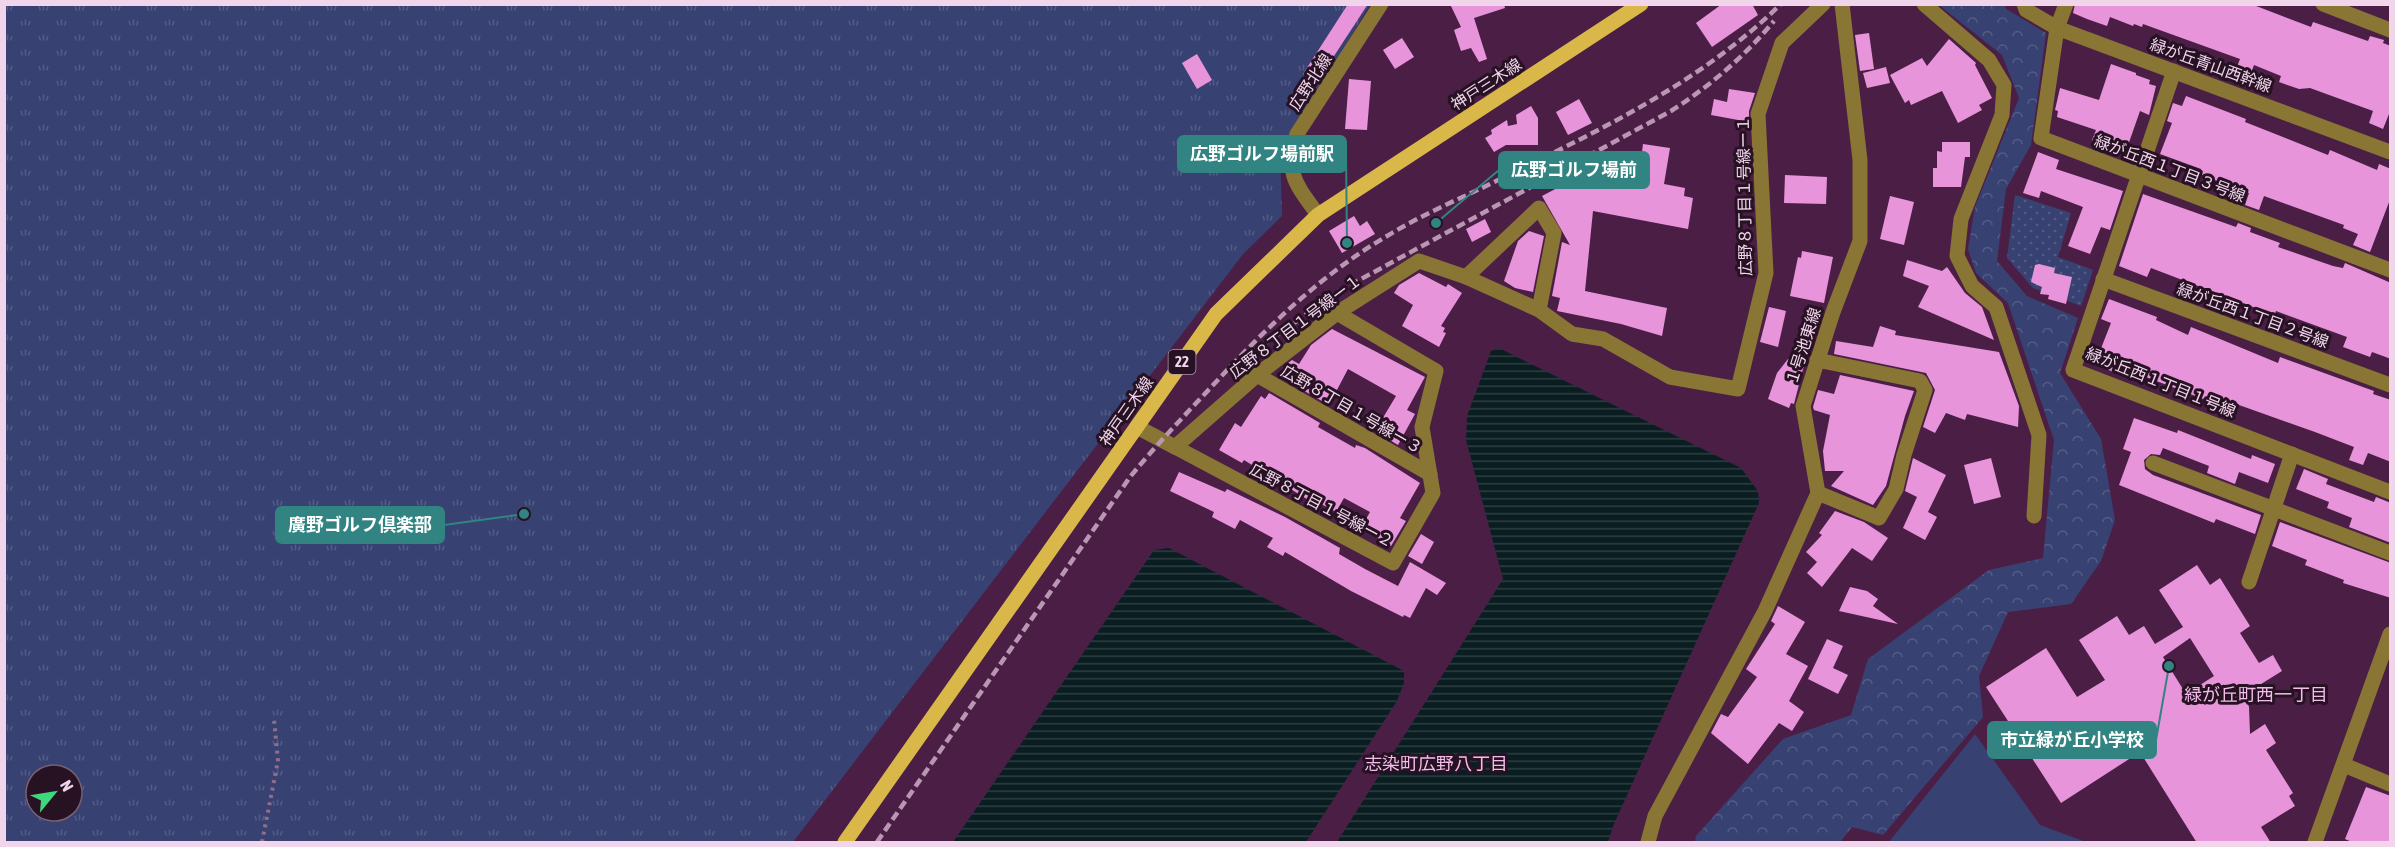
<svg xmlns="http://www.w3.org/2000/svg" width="2395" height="847" font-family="'Asap Condensed','Noto Sans JP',sans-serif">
	<defs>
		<pattern id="grass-tufts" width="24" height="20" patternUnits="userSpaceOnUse" patternTransform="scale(1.5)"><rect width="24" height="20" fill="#374272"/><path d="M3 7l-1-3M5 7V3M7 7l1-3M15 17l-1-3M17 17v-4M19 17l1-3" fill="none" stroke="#545c86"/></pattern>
		<pattern id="forest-crowns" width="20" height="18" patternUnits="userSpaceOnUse" patternTransform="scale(1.5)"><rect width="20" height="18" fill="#374272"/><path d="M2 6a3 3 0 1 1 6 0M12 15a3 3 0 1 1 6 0" fill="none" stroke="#545c86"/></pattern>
		<pattern id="park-dots" width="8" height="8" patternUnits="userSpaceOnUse" patternTransform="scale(1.5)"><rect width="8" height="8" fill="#374272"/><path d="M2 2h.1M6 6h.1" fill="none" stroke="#545c86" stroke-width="1.8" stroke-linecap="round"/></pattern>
		<pattern id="water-rules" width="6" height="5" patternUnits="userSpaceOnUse" patternTransform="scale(1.5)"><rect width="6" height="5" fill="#0a1e22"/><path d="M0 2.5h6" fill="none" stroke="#2e3e42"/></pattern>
	</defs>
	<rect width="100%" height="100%" fill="#4b1f45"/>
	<path fill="url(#grass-tufts)" fill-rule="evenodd" d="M5,5h1365l-90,147 2,64 -39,38 -450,588h-788zM36,775h36v36h-36z"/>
	<polygon fill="url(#forest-crowns)" points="1939,5 2005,5 2006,9 2046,33 2031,145 2006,189 1997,261 2027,296 2078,318 2060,373 2101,439 2115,520 2101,561 2071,604 2008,612 1979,676 1983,717 1883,835 1852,827 1840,842 1695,842 1696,836 1783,739 1851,715 1868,659 1989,570 2043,558 2054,440 2008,303 1976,273 1968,249 1975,207 2019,98 2002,55"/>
	<polygon fill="url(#park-dots)" points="2015,195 2071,213 2058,257 2093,270 2081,306 2033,288 2007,258"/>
	<polygon fill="#374272" points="1975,734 2040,825 2086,842 1889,842"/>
	<g fill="url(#water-rules)">
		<polygon points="1499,348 1741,468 1758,491 1759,503 1614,824 1608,842 1337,842 1503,579 1466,440 1467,416 1491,351"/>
		<polygon points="1169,548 1404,671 1404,683 1397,701 1306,842 953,842 1154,550"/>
	</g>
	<g fill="#e894db" fill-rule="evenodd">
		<polygon points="1348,4 1368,4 1317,82 1303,74"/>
		<polygon points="1450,4 1504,4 1505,8 1474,18 1487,59 1479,62 1471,48 1461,51 1454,30 1461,27"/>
		<polygon points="1722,4 1752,4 1758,15 1712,47 1696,23"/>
		<polygon points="2075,4 2251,4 2311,27 2313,22 2368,41 2370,36 2384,40 2383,43 2391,46 2391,109 2383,129 2369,123 2373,111 2310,88 2299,89 2279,82 2281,76 2254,65 2251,73 2237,67 2240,59 2143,24 2142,27 2134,24 2133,26 2110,17 2107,26 2087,19 2073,13"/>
		<polygon points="1869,33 1874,69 1860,71 1855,35"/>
		<polygon points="1402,38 1414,57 1395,69 1383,50"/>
		<polygon points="1949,39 1976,63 1975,65 1992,98 1979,105 1982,110 1958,123 1942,91 1911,105 1909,100 1905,103 1890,75 1922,58 1927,66"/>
		<polygon points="1197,54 1212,80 1197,89 1182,63"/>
		<polygon points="2111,64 2136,73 2136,75 2150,80 2149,84 2156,86 2149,115 2140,111 2126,151 2092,140 2096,130 2057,117 2058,111 2055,110 2060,88 2099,100"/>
		<polygon points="1886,67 1890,83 1867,88 1863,73"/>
		<polygon points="1349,79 1371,81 1367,130 1345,129"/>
		<polygon points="1729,89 1755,93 1749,111 1749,122 1711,115 1714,99 1727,102"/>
		<polygon points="2186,96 2246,119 2245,122 2328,155 2330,150 2377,170 2379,164 2391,169 2391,197 2370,252 2353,245 2358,234 2343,228 2344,225 2264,196 2259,210 2245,205 2249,193 2199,174 2201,169 2160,154 2172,123 2167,121 2173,103 2182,106"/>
		<polygon points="1579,99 1592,123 1568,135 1556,112"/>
		<polygon points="1531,106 1538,118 1538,145 1506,145 1494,152 1485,138 1492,134 1491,130 1507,120 1508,126 1517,124 1516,115"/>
		<polygon points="1942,142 1970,142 1970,157 1965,157 1961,187 1933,187 1933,168 1937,168 1937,151 1942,152"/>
		<polygon points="1643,144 1670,148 1664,184 1685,188 1684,196 1693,198 1688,229 1593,211 1585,291 1667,308 1662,336 1621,324 1557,311 1560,298 1552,296 1562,242 1570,245 1542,196 1580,176 1623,184 1627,156 1637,157 1638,151 1642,152"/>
		<polygon points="2038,152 2059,160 2056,169 2123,191 2110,230 2101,227 2090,254 2068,246 2083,207 2041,191 2039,198 2023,193"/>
		<polygon points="1785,175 1827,177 1826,204 1784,203"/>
		<polygon points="2143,194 2236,227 2238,223 2251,228 2250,232 2280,243 2278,247 2333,266 2343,268 2345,263 2391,283 2391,359 2372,352 2370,357 2343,347 2347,337 2276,311 2273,320 2259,315 2261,310 2151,268 2147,277 2119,266"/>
		<polygon points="1890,196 1914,202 1904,245 1880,239"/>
		<polygon points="1354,216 1360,226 1367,221 1375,234 1342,253 1329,231"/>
		<polygon points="1485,219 1491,232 1472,242 1466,229"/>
		<polygon points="1529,231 1544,236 1533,292 1515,288 1504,281 1518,241"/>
		<polygon points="1802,251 1833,257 1824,303 1790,296 1798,257 1801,258"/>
		<polygon points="1907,260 1942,271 1947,267 1965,293 1982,307 1994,340 1918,307 1929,286 1903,276"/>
		<polygon points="2039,264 2055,268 2054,273 2072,277 2066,304 2048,299 2049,295 2040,294 2042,287 2031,282 2035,265"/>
		<polygon points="1419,273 1446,287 1448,284 1462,293 1441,326 1445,328 1443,332 1446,333 1439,347 1402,326 1413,305 1394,293 1399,285"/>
		<polygon points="2109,299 2157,317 2156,320 2188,335 2191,327 2278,363 2280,357 2374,391 2373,394 2391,400 2391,462 2368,453 2363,465 2349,460 2354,447 2315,432 2239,405 2235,416 2204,405 2206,400 2120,367 2118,374 2104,368 2108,360 2098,356 2111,323 2101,319"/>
		<polygon points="1769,307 1786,311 1778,347 1760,342"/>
		<polygon points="1880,326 1896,331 1895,335 1999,352 2019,406 2018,427 1967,414 1965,420 1946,413 1935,433 1923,427 1935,390 1926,373 1834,354 1836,341 1873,347"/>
		<polygon points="1332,329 1425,377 1407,410 1415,414 1398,445 1375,431 1396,396 1348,369 1329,405 1278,376 1283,367 1292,360 1299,364 1311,345"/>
		<polygon points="1788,359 1804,365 1794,404 1791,403 1789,408 1768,399 1777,373"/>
		<polygon points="1840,375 1914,391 1905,416 1886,486 1873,505 1831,486 1844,471 1825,471 1823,451 1830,415 1814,410 1813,407 1818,390 1834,394"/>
		<polygon points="1269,393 1320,423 1318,427 1355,448 1356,445 1365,448 1420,483 1400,518 1406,521 1391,546 1361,528 1370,512 1344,498 1336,512 1312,499 1310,501 1244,460 1242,463 1219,450 1235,423 1241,427 1261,396 1265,399"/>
		<polygon points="2134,418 2177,433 2178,430 2251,459 2252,455 2275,464 2268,483 2239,472 2235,484 2207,473 2209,466 2163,448 2160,455 2151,454 2144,460 2145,469 2153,475 2261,515 2255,534 2216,519 2214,523 2119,485 2131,452 2123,449"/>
		<polygon points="1913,458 1946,475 1928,512 1937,517 1925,540 1903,528 1917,497 1905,491"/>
		<polygon points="1991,458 2001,497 1974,504 1964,465"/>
		<polygon points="2304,469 2328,479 2326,484 2374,502 2376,497 2391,503 2391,543 2349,527 2352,518 2327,508 2329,502 2296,489"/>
		<polygon points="1179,472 1225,492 1227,489 1285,517 1340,548 1339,554 1365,569 1398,586 1410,562 1446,583 1437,595 1426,588 1410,618 1404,615 1403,617 1351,591 1285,552 1283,556 1267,547 1273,538 1240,520 1235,529 1212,517 1214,512 1170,491"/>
		<polygon points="1835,511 1864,522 1888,538 1872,561 1852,548 1822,587 1807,573 1817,562 1806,552 1822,535 1819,533"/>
		<polygon points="2280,522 2391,563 2391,598 2343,583 2344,580 2305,565 2307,560 2272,546"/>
		<polygon points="1421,534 1434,542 1422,564 1408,556"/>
		<path d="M2197,565l13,20 10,-7 30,48 -10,7 19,30 14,-8 9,16 -37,23 4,13 1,27 15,-10 11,19 -10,7 27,43 -4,3 6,10 -34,21 10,16h-74l-57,-91 -79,51 -75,-116 60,-39 31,49 28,-17 -26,-40 38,-24 12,19 15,-9 11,18 28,-17 -24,-37zM2190,638l24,38 -28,18 -23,-37z"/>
		<polygon points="1850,587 1867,591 1878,599 1873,606 1898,624 1839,611"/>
		<polygon points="1778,606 1805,622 1786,654 1808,666 1789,701 1804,712 1792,731 1779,723 1748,764 1711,733 1721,714 1728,717 1757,677 1746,669 1775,624 1771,621"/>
		<polygon points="1827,639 1843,646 1833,668 1848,675 1838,694 1808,679"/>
		<polygon points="2366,787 2391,796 2391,843 2354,843 2345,839"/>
	</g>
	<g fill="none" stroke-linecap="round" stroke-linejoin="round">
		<polyline stroke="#916c8b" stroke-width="4" stroke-dasharray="3 4.5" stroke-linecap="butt" points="262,842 278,761 274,719"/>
		<g stroke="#897534" stroke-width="15">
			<polyline points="1924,4 1989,60 2004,85 2002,115 1961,219 1957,256 1972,286 1996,307 2039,435 2034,516"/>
			<polyline points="2024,4 2026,10 2057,28 2390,152"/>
			<polyline points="2066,4 2057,28 2041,138 2390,270"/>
			<polyline points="2323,4 2390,30"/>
			<polyline points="2174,71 2073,370 2390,492"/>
			<path d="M1318,215c-23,-32 -33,-41 -21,-81l84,-130"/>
			<polyline points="1466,277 1539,208 1554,233 1539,310"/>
			<polyline points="2103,279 2390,385"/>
			<polyline points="1817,360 1920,381 1925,390 1904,455 1896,489 1879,518 1818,493"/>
			<polyline points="1257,375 1430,474"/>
			<polyline points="1137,427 1175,447 1257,375 1337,313 1419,261 1466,277 1539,310 1572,334 1603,339 1670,377 1738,389 1766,273 1758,114 1782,43 1823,4"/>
			<polyline points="1175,447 1393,563 1433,493 1422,427 1436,371 1337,313"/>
			<polyline points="2153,463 2390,553"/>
			<polyline points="2249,582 2292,454"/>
			<polyline points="2344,765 2390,784"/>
			<polyline points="1648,842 1655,816 1765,611 1818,493 1803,406 1833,312 1860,241 1860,160 1842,4"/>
			<polyline points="2315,842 2390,634"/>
		</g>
		<polyline stroke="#d9b849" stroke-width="15" points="845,842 1216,314 1318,215 1641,4"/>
		<g stroke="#b997b3" stroke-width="4.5" stroke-dasharray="9 4.5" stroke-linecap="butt">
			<path d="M1250,354l89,-63 332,-180c39,-25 73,-54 103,-90"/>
			<path d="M877,842l253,-365c27,-33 56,-63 85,-94 52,-56 106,-108 172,-147 31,-19 65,-34 97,-49 105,-52 212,-100 297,-183"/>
		</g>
	</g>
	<g text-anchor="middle" stroke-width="6" stroke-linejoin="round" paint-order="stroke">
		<rect fill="#261223" stroke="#b49aaf" stroke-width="1.5" x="1168.5" y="350" width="27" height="24" rx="4.5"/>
		<g font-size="15" font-weight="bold" fill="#f1d5eb">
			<text x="1182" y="367">22</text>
		</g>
		<g font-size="16" fill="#f1d5eb" stroke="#261223">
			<text transform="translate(2211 65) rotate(20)" y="6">緑が丘青山西幹線</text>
			<text transform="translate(1310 82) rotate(-57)" y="6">広野北線</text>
			<text transform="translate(1486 84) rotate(-33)" y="6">神戸三木線</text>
			<text transform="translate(2170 168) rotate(21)" y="6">緑が丘西１丁目３号線</text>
			<text transform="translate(1744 196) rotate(-91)" y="6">広野８丁目１号線ー１</text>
			<text transform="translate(2253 315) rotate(20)" y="6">緑が丘西１丁目２号線</text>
			<text transform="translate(1295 326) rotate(-37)" y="6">広野８丁目１号線ー１</text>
			<text transform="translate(1803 346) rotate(-72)" y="6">１号池東線</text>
			<text transform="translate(2161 382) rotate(22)" y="6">緑が丘西１丁目１号線</text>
			<text transform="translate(1352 409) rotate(30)" y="6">広野８丁目１号線ー３</text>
			<text transform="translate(1126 411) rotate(-55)" y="6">神戸三木線</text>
			<text transform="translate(1322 505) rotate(28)" y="6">広野８丁目１号線ー２</text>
		</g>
		<g font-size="18" fill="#f3bcea" stroke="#261223">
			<text x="2256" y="701">緑が丘町西一丁目</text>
			<text x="1436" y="770">志染町広野八丁目</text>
		</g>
	</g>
	<path fill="none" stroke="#318481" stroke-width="2" d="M1347 243L1346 154M1436 223L1499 170M524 514L444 525M2169 666L2156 740"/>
	<g fill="#318481" stroke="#261223" stroke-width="2">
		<circle cx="1347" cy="243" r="6"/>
		<circle cx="1436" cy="223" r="6"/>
		<circle cx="524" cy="514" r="6"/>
		<circle cx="2169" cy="666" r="6"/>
	</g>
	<g fill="#318481" stroke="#318481" stroke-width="2">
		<rect x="1178" y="136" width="168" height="36" rx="6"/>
		<rect x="1499" y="152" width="150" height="36" rx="6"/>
		<rect x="276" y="507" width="168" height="36" rx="6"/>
		<rect x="1988" y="722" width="168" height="36" rx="6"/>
	</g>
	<g font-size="18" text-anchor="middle" font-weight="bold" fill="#fff">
		<text x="1262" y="160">広野ゴルフ場前駅</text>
		<text x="1574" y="176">広野ゴルフ場前</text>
		<text x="360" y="531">廣野ゴルフ倶楽部</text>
		<text x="2072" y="746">市立緑が丘小学校</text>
	</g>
	<rect width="2395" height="847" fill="none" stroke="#f1d5eb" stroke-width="12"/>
	<g transform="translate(54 793) rotate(60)"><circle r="28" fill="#261223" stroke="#776073" stroke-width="1.5"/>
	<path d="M0-4.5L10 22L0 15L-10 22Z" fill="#40d77c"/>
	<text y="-9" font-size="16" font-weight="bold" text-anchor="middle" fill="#f1d5eb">N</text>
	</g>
</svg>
